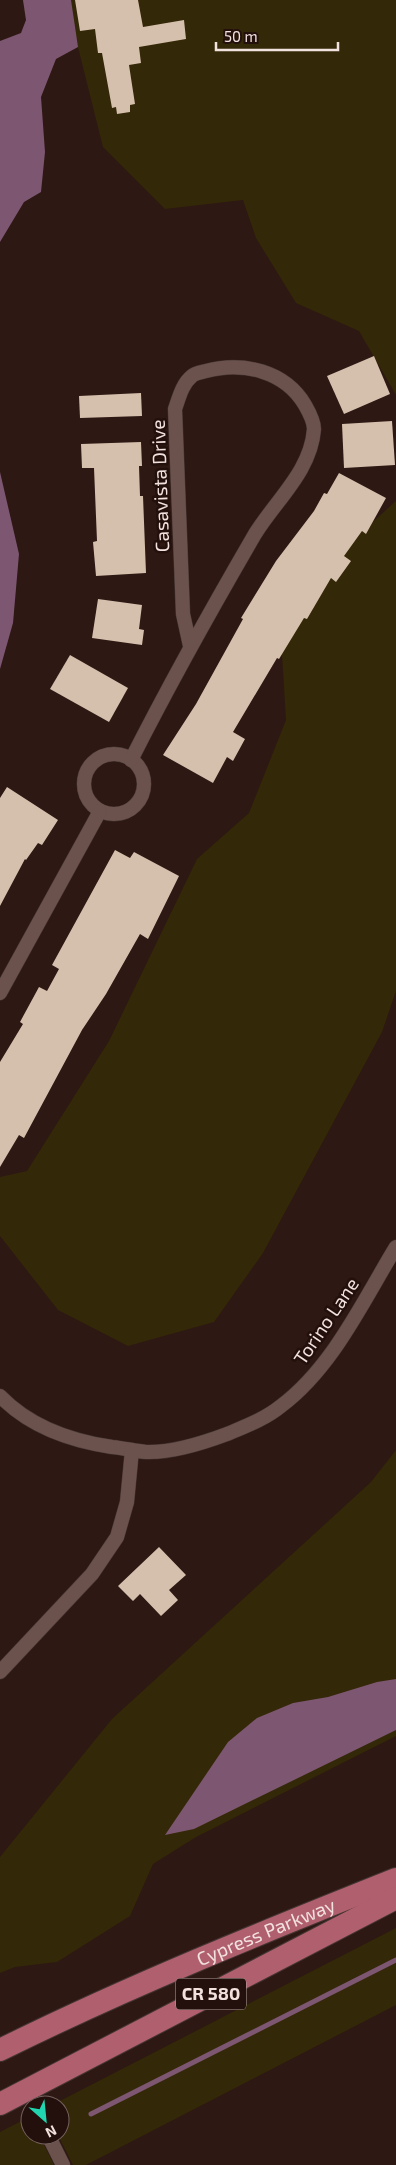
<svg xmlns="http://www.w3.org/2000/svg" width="396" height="2165" font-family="'Exo 2',sans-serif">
	<rect width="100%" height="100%" fill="#2d1813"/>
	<g fill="#332807">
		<polygon points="23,0 396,0 396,395 359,331 296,303 256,238 243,200 165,209 103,147 78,47 26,20"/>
		<polygon points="396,501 396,991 382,1032 263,1253 214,1322 128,1346 58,1310 0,1236 0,1177 27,1171 109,1041 197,859 249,813 286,720 279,606"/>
		<polygon points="396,1450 396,1736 196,1837 153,1864 130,1916 57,1962 15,1967 0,1973 0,1857 112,1719 371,1482"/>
		<polygon points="396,1928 396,2005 86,2165 73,2165 58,2135 60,2135 60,2105 52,2105"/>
		<polygon points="29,2117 30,2135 39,2135 54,2165 0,2165 0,2132"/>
	</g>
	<g fill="#7d5671">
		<polygon points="23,0 71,0 78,47 56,59 41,97 45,152 41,192 24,202 0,242 0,41 21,33 26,20"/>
		<polygon points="0,472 19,554 13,623 0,669"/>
		<polygon points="396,1679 396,1730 194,1829 165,1835 228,1742 257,1718 293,1703 328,1697 377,1682"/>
	</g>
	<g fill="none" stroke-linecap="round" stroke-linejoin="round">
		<polyline stroke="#7d5671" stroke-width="5" points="91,2114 396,1960"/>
	</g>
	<g fill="#d5bfad">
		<polygon points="75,0 138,0 143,27 184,20 186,39 139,47 141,63 129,65 135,104 130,105 130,112 117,114 116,107 112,108 102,53 98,53 95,29 80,31"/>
		<polygon points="374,356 390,394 344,414 327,376"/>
		<polygon points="141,393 142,416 80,418 79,396"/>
		<polygon points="392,421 395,465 344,468 342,424"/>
		<polygon points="141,442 142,466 139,466 140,496 143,496 146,573 96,576 93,542 97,541 94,468 82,468 81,444"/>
		<polygon points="339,473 386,498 366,534 362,531 344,556 351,561 336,582 331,578 307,619 304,618 279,659 277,658 233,732 245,739 233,761 227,757 213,783 163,755 196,704 243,619 241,618 276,561 314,511 324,493 327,494"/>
		<polygon points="98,599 142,605 139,629 144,630 142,645 92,638"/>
		<polygon points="70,655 128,688 109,722 50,689"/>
		<polygon points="7,787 58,820 42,845 38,843 26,860 25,859 0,906 0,798"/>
		<polygon points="115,850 130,858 134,852 179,876 148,939 140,934 106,994 82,1030 24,1138 19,1135 0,1167 0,1062 23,1024 20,1022 39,987 47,991 59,969 52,965"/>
		<polygon points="159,1547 186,1575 169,1590 178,1600 161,1616 140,1594 133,1601 118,1586"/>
	</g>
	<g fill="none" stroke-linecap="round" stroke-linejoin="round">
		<defs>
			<g id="minor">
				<circle cx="114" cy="784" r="30"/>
				<path d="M131,760c39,-77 81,-152 124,-226 21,-34 56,-63 59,-105 0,-8 -5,-17 -9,-24 -20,-34 -62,-44 -99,-34 -4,1 -11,2 -14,5 -10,8 -13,22 -17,33l8,205 7,32"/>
				<polyline points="0,993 100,811"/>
				<path d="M0,1396c29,30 71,45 112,51 11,1 23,4 34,5 26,1 57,-9 81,-18 19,-8 38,-15 54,-28 52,-39 82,-105 115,-159"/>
				<polyline points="0,1672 92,1574 117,1537 127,1502 132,1450"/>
				<polyline points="48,2135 63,2165"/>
			</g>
			<g id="primary">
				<path id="s1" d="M0,2050c129,-64 263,-118 396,-171"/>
				<polyline points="0,2104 396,1898"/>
			</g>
		</defs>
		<use href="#minor" stroke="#453533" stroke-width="15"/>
		<use href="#primary" stroke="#453533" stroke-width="24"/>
		<use href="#minor" stroke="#6b524c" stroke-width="14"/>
		<use href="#primary" stroke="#b05f6e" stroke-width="22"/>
	</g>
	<g text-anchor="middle" stroke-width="5" stroke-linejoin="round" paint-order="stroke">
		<rect fill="#230f0b" stroke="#b4a39f" stroke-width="1" x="176" y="1978.5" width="70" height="31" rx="4"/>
		<g font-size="18" font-weight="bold" fill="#f2e2df">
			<text x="211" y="2000">CR 580</text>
		</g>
		<g font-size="19" fill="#f2e2df" stroke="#230f0b">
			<text transform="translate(160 486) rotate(-92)" y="7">Casavista Drive</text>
			<text transform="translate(326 1321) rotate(-56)" y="7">Torino Lane</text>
			<text dy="7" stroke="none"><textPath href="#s1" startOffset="291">Cypress Parkway</textPath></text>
		</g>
	</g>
	<g transform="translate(45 2120) rotate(153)"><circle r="24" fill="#230f0b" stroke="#766360"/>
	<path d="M0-4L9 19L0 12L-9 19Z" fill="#21d5b0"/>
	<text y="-8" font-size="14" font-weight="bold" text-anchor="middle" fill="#f2e2df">N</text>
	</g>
	<path d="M216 42v8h122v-8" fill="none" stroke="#f2e2df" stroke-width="2.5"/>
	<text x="224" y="42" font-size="15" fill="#f2e2df" stroke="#230f0b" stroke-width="4" paint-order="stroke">50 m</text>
</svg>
